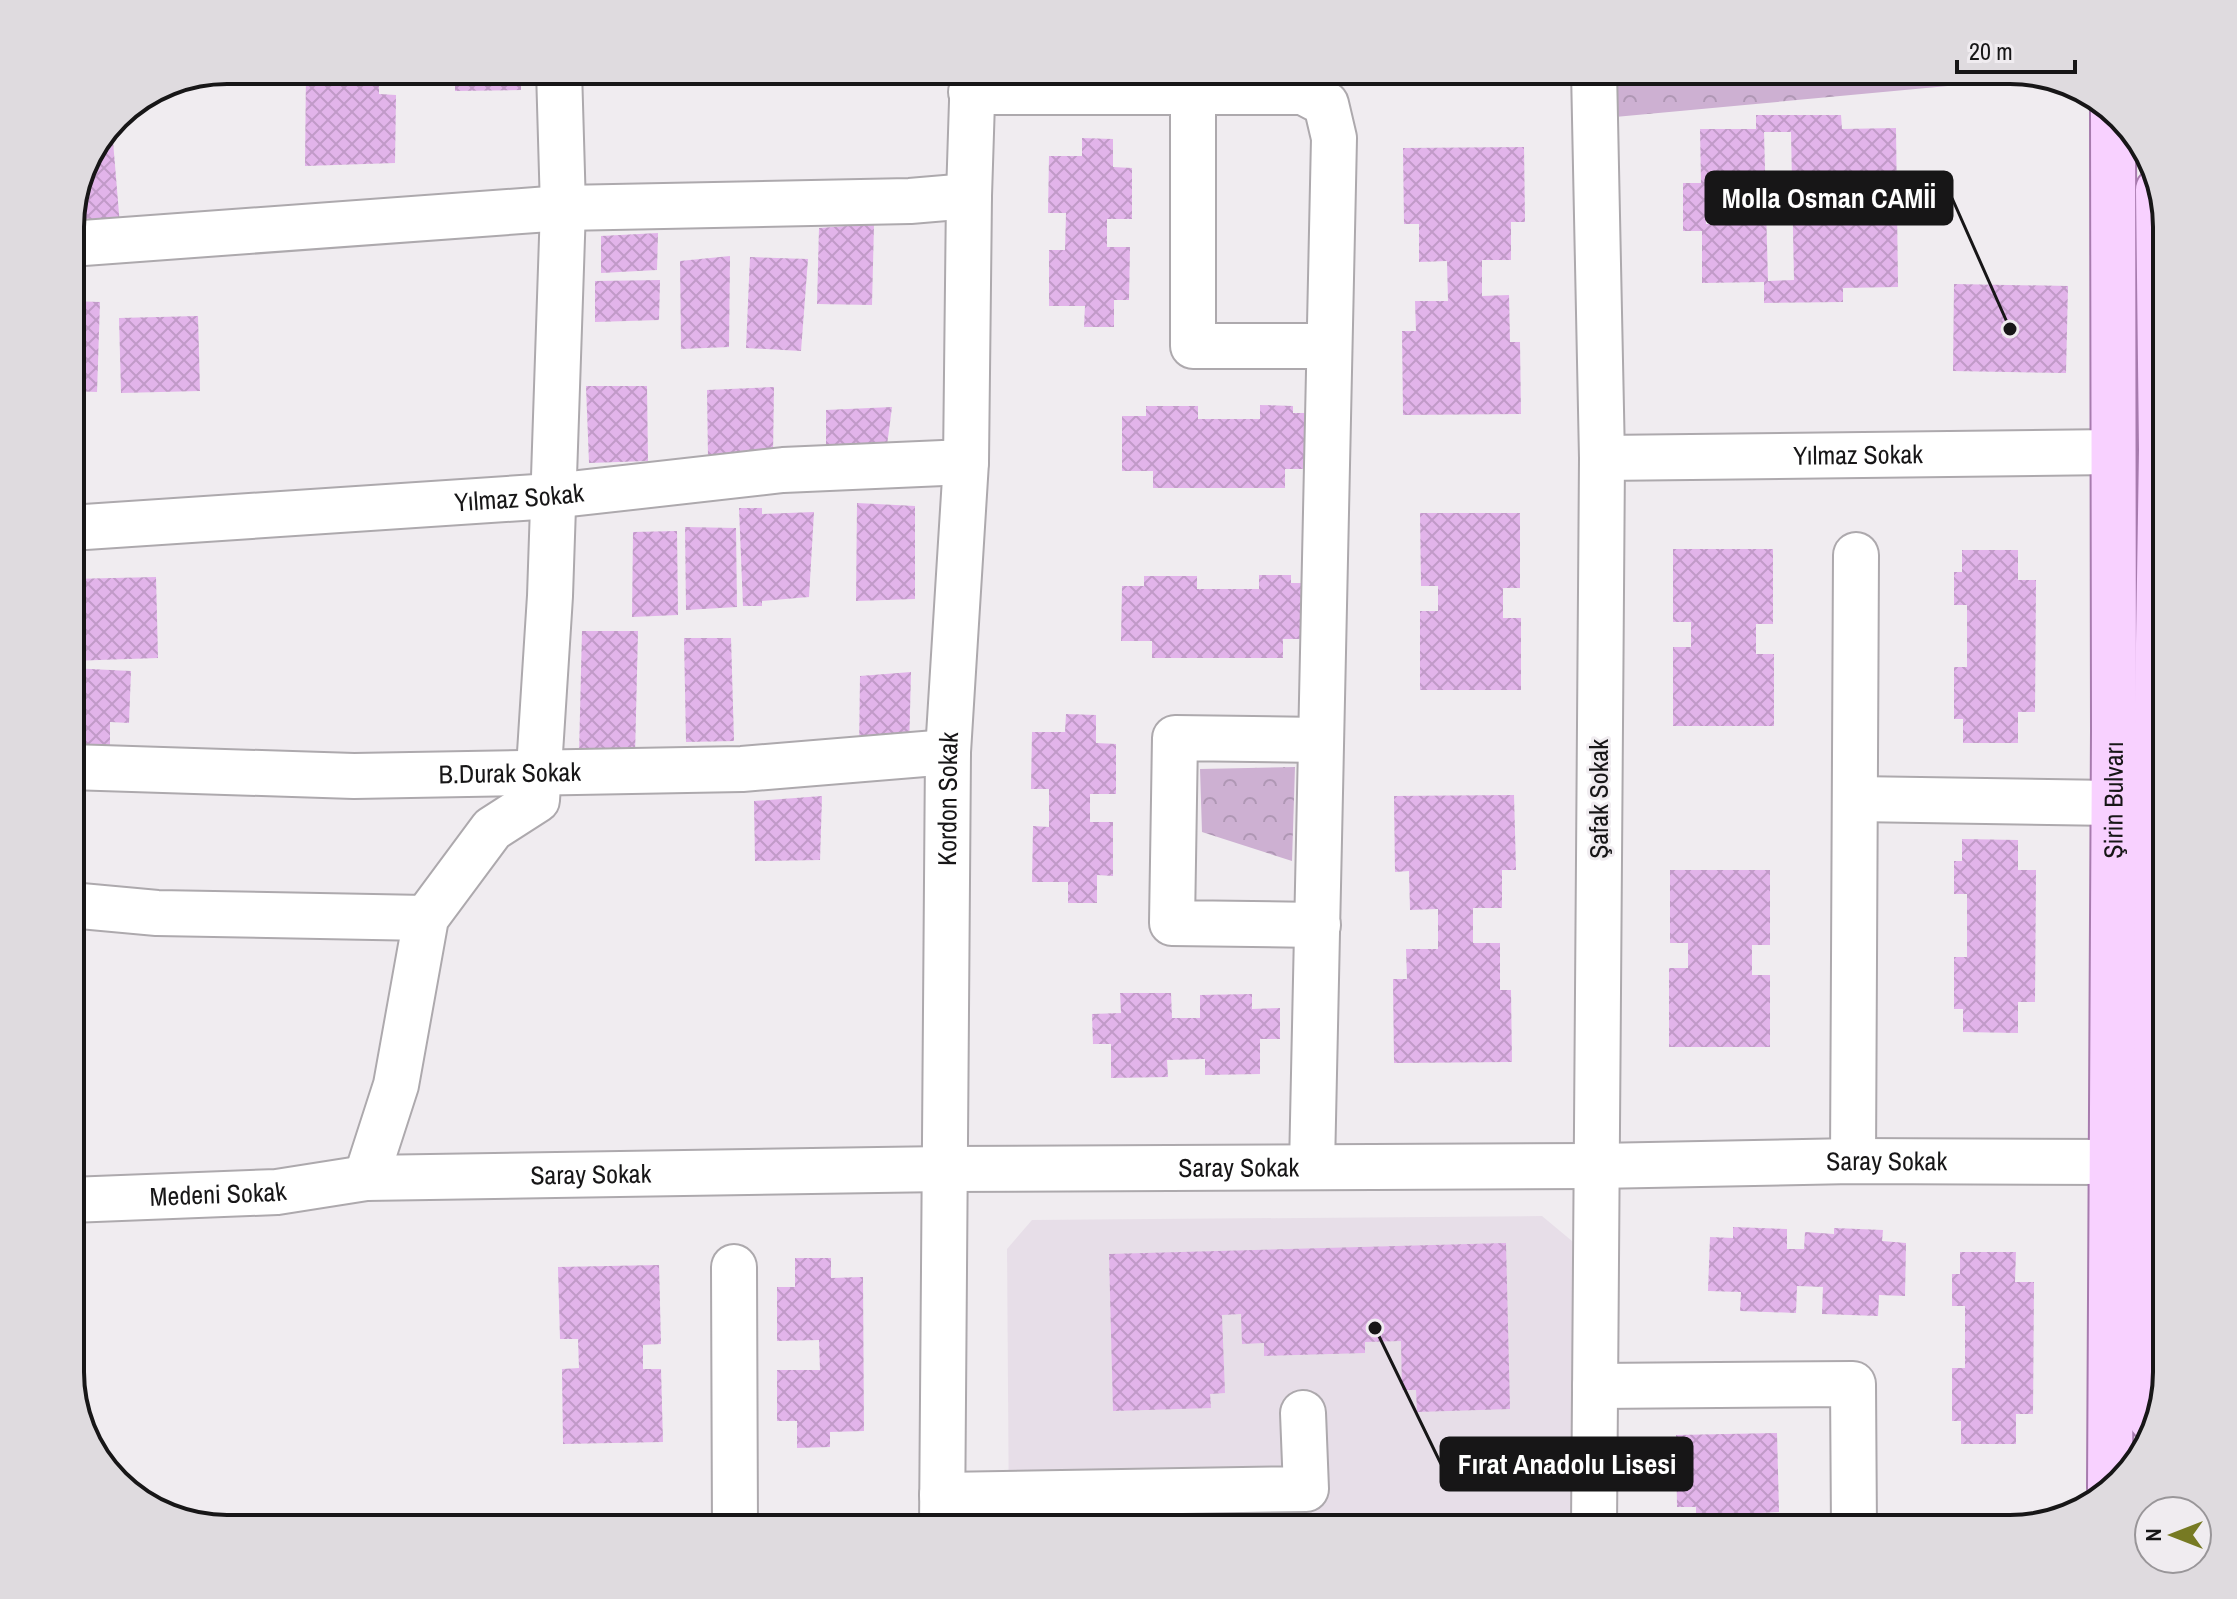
<svg xmlns="http://www.w3.org/2000/svg" width="2237" height="1599" font-family="'Archivo Narrow',sans-serif">
	<defs>
		<pattern id="forest-crowns" width="20" height="18" patternUnits="userSpaceOnUse" patternTransform="scale(2)"><rect width="20" height="18" fill="#cdb0d2"/><path d="M2 6a3 3 0 1 1 6 0M12 15a3 3 0 1 1 6 0" fill="none" stroke="#af97b4"/></pattern>
		<pattern id="building-cross-hatch" width="8" height="8" patternUnits="userSpaceOnUse" patternTransform="scale(2)"><rect width="8" height="8" fill="#e2b4ea"/><path d="M0 0l8 8M0 8l8-8" fill="none" stroke="#c19ac8"/></pattern>
	</defs>
	<rect width="100%" height="100%" fill="#f0ecf0"/>
	<polygon fill="#e7dee8" points="1542,1216 1572,1241 1574,1529 1009,1529 1007,1249 1032,1220"/>
	<g fill="url(#forest-crowns)">
		<polygon points="1616,70 2010,70 2034,78 1615,117"/>
		<polygon points="1295,767 1292,861 1202,832 1200,769"/>
	</g>
	<g fill="url(#building-cross-hatch)" fill-rule="evenodd">
		<polygon points="306,70 385,70 386,79 379,81 379,94 396,95 395,163 305,166"/>
		<polygon points="455,70 521,70 521,90 455,91"/>
		<polygon points="576,70 671,70 672,78 576,80"/>
		<path d="M1756,115h85l1,14 54,-1 2,159 -55,1v14l-79,1v-21l-62,1v-52h-19v-48h18l-1,-54h56zM1764,132h27l3,148 -26,1zM1706,188h38v36h-38z"/>
		<polygon points="1082,138 1113,139 1113,167 1132,168 1132,219 1107,219 1107,247 1130,247 1129,300 1114,300 1114,327 1084,327 1085,306 1049,306 1049,250 1065,250 1066,213 1048,213 1049,156 1082,156"/>
		<polygon points="113,141 120,226 70,228 70,216 86,158 98,143"/>
		<polygon points="1524,147 1525,222 1511,222 1511,260 1482,260 1482,296 1509,295 1510,342 1520,342 1521,414 1403,415 1402,331 1416,331 1415,301 1448,301 1447,261 1419,262 1419,224 1404,224 1403,148"/>
		<polygon points="874,224 872,305 817,304 819,228"/>
		<polygon points="658,233 657,270 601,273 601,236"/>
		<polygon points="730,256 729,347 681,349 680,261"/>
		<polygon points="750,257 808,259 801,351 746,348"/>
		<polygon points="660,280 659,320 595,322 595,281"/>
		<polygon points="1954,284 2068,286 2066,373 1953,371"/>
		<polygon points="70,301 100,302 97,392 70,391"/>
		<polygon points="198,316 200,391 121,393 119,318"/>
		<polygon points="586,386 647,386 648,461 589,463"/>
		<polygon points="774,387 773,454 708,458 707,390"/>
		<polygon points="1260,405 1293,406 1293,413 1314,413 1314,469 1285,469 1285,488 1153,488 1153,471 1122,471 1122,416 1146,416 1146,406 1198,406 1198,419 1260,419"/>
		<polygon points="892,407 886,453 826,454 826,410"/>
		<polygon points="857,503 915,506 915,599 856,601"/>
		<polygon points="739,508 762,508 762,514 814,512 809,597 762,601 762,606 743,606"/>
		<polygon points="1420,513 1520,513 1520,588 1503,588 1503,618 1521,618 1521,690 1420,690 1420,611 1438,611 1438,586 1421,586"/>
		<polygon points="685,527 736,528 737,607 686,610"/>
		<polygon points="677,531 678,615 632,617 633,532"/>
		<polygon points="1673,549 1773,549 1773,624 1756,624 1756,654 1774,654 1774,726 1673,726 1673,647 1691,647 1691,622 1673,622"/>
		<polygon points="1962,550 2018,550 2018,580 2036,580 2035,712 2018,712 2018,743 1963,743 1963,719 1954,719 1954,667 1967,667 1967,605 1954,605 1954,572 1962,572"/>
		<polygon points="1259,575 1291,575 1291,583 1313,583 1313,639 1283,639 1283,658 1152,658 1152,641 1121,641 1122,586 1144,586 1144,576 1197,576 1197,589 1259,589"/>
		<polygon points="156,577 158,658 70,661 70,579"/>
		<polygon points="582,631 638,631 635,755 579,754"/>
		<polygon points="684,638 731,638 734,741 686,742"/>
		<polygon points="70,668 131,671 129,723 110,722 110,754 70,752"/>
		<polygon points="911,672 909,750 859,754 860,676"/>
		<polygon points="1066,714 1096,715 1096,743 1116,744 1116,794 1090,794 1090,822 1113,822 1113,876 1097,875 1097,903 1068,903 1068,882 1032,882 1033,826 1049,827 1049,789 1031,789 1032,732 1065,732"/>
		<polygon points="1514,795 1516,870 1502,870 1502,908 1473,908 1473,943 1500,943 1500,990 1511,990 1512,1062 1394,1063 1393,979 1407,979 1406,949 1438,949 1438,909 1410,910 1409,871 1395,872 1394,796"/>
		<polygon points="822,796 820,860 755,861 754,801"/>
		<polygon points="1962,839 2018,840 2018,870 2036,870 2035,1002 2018,1002 2018,1033 1963,1032 1963,1009 1954,1009 1954,957 1967,957 1967,894 1954,894 1954,861 1962,861"/>
		<polygon points="1670,870 1770,870 1770,945 1752,945 1752,975 1770,975 1770,1047 1669,1047 1669,968 1688,968 1688,943 1670,943"/>
		<polygon points="1120,993 1171,993 1172,1018 1200,1018 1200,995 1252,994 1252,1009 1280,1008 1280,1039 1260,1039 1260,1074 1205,1075 1205,1059 1167,1060 1168,1077 1111,1078 1111,1044 1093,1044 1092,1014 1121,1013"/>
		<polygon points="1733,1227 1787,1229 1787,1249 1804,1249 1805,1232 1834,1234 1834,1228 1883,1230 1882,1241 1906,1243 1905,1296 1879,1295 1878,1316 1822,1314 1823,1287 1797,1286 1796,1313 1740,1311 1741,1292 1708,1291 1710,1237 1733,1238"/>
		<polygon points="1506,1243 1510,1409 1417,1412 1416,1390 1402,1390 1401,1341 1365,1342 1365,1353 1264,1356 1264,1343 1242,1344 1241,1314 1222,1315 1225,1393 1210,1394 1211,1408 1113,1411 1109,1254"/>
		<polygon points="1960,1252 2016,1252 2015,1282 2034,1282 2033,1414 2016,1414 2016,1444 1961,1444 1961,1421 1952,1421 1952,1368 1965,1368 1965,1306 1952,1306 1952,1274 1960,1274"/>
		<polygon points="795,1258 831,1258 831,1278 863,1277 864,1431 830,1432 830,1447 797,1448 797,1421 777,1421 777,1370 820,1370 819,1340 777,1341 777,1287 795,1287"/>
		<polygon points="659,1265 661,1344 643,1345 643,1369 661,1369 663,1442 563,1444 562,1369 579,1368 578,1339 560,1339 558,1267"/>
		<polygon points="1777,1433 1779,1512 1760,1513 1760,1529 1696,1529 1696,1507 1677,1507 1676,1435"/>
	</g>
	<g fill="none" stroke-linecap="round" stroke-linejoin="round">
		<defs>
			<g id="minor">
				<polyline points="1594,70 1602,458 1594,1529"/>
				<polyline points="971,92 1303,92 1326,104 1334,138 1312,1167"/>
				<polyline points="1193,92 1193,346 1329,346"/>
				<polyline points="70,244 563,208 910,201 969,196"/>
				<path id="s1" d="M1602,458l511,-6"/>
				<path id="s2" d="M70,528l482,-32 231,-26 183,-8"/>
				<path id="s3" d="M70,767l284,9 388,-7 206,-17"/>
				<polyline points="1855,799 2113,803"/>
				<polyline points="70,905 157,913 426,918"/>
				<polyline points="1318,925 1172,923 1175,738 1321,740"/>
				<polyline points="1853,1161 1856,555"/>
				<polyline points="366,1178 396,1085 426,918 492,829 537,800 550,596 563,208 559,70"/>
				<path id="s4" d="M70,1200l207,-8 89,-14 578,-9 652,-3 257,-5 257,1"/>
				<polyline points="734,1267 735,1529"/>
				<polyline points="1595,1386 1853,1384 1854,1529"/>
				<polyline points="942,1495 1306,1489 1303,1413"/>
				<path id="s5" d="M942,1529l6,-777 18,-290 3,-266 4,-126"/>
			</g>
			<g id="major">
				<polyline points="2151,1419 2150,1160 2161,450 2158,190"/>
				<path id="s6" d="M2110,1488l4,-757 -1,-620"/>
			</g>
		</defs>
		<use href="#minor" stroke="#ada9ad" stroke-width="48"/>
		<use href="#major" stroke="#a77bae" stroke-width="48"/>
		<use href="#minor" stroke="#fff" stroke-width="44"/>
		<use href="#major" stroke="#f8d1ff" stroke-width="44"/>
	</g>
	<g text-anchor="middle" stroke-width="6" stroke-linejoin="round" paint-order="stroke">
		<g font-size="26" fill="#171617" stroke="#f0ecf0">
			<text dy="9" stroke="none"><textPath href="#s1" startOffset="256">Yılmaz Sokak</textPath></text>
			<text dy="9" stroke="none"><textPath href="#s2" startOffset="450">Yılmaz Sokak</textPath></text>
			<text dy="9" stroke="none"><textPath href="#s3" startOffset="440">B.Durak Sokak</textPath></text>
			<text dy="9" stroke="none"><textPath href="#s5" startOffset="730">Kordon Sokak</textPath></text>
			<text transform="translate(1599 799) rotate(-90)" y="9">Şafak Sokak</text>
			<text dy="9" stroke="none"><textPath href="#s6" startOffset="688">Şirin Bulvarı</textPath></text>
			<text dy="9" stroke="none"><textPath href="#s4" startOffset="1818">Saray Sokak</textPath></text>
			<text dy="9" stroke="none"><textPath href="#s4" startOffset="1170">Saray Sokak</textPath></text>
			<text dy="9" stroke="none"><textPath href="#s4" startOffset="522">Saray Sokak</textPath></text>
			<text dy="9" stroke="none"><textPath href="#s4" startOffset="148">Medeni Sokak</textPath></text>
		</g>
	</g>
	<path d="M0 0H2237V1599H0ZM227 84H2010A143 143 0 0 1 2153 227V1372A143 143 0 0 1 2010 1515H227A143 143 0 0 1 84 1372V227A143 143 0 0 1 227 84Z" fill="#dfdbdf" fill-rule="evenodd"/>
	<path fill="none" stroke="#171617" stroke-width="4" d="M227 84H2010A143 143 0 0 1 2153 227V1372A143 143 0 0 1 2010 1515H227A143 143 0 0 1 84 1372V227A143 143 0 0 1 227 84Z"/>
	<path fill="none" stroke="#171617" stroke-width="3" d="M2010 329L1952 198M1375 1328L1441 1464"/>
	<g fill="#171617" stroke="#f0ecf0" stroke-width="3">
		<circle cx="2010" cy="329" r="8"/>
		<circle cx="1375" cy="1328" r="8"/>
	</g>
	<g fill="#171617" stroke="#171617" stroke-width="3">
		<rect x="1706" y="172" width="246" height="52" rx="8"/>
		<rect x="1441" y="1438" width="251" height="52" rx="8"/>
	</g>
	<g font-size="28" text-anchor="middle" font-weight="bold" fill="#fff">
		<text x="1829" y="208">Molla Osman CAMİİ</text>
		<text x="1567" y="1474">Fırat Anadolu Lisesi</text>
	</g>
	<g transform="translate(2173 1535) rotate(270)"><circle r="38" fill="#f0ecf0" stroke="#999699" stroke-width="2"/>
	<path d="M0-6L14 30L0 20L-14 30Z" fill="#777a23"/>
	<text y="-12" font-size="22" font-weight="bold" text-anchor="middle" fill="#171617">N</text>
	</g>
	<path d="M1957 60v12h118v-12" fill="none" stroke="#171617" stroke-width="4"/>
	<text x="1969" y="60" font-size="24" fill="#171617" stroke="#f0ecf0" stroke-width="6" paint-order="stroke">20 m</text>
</svg>
